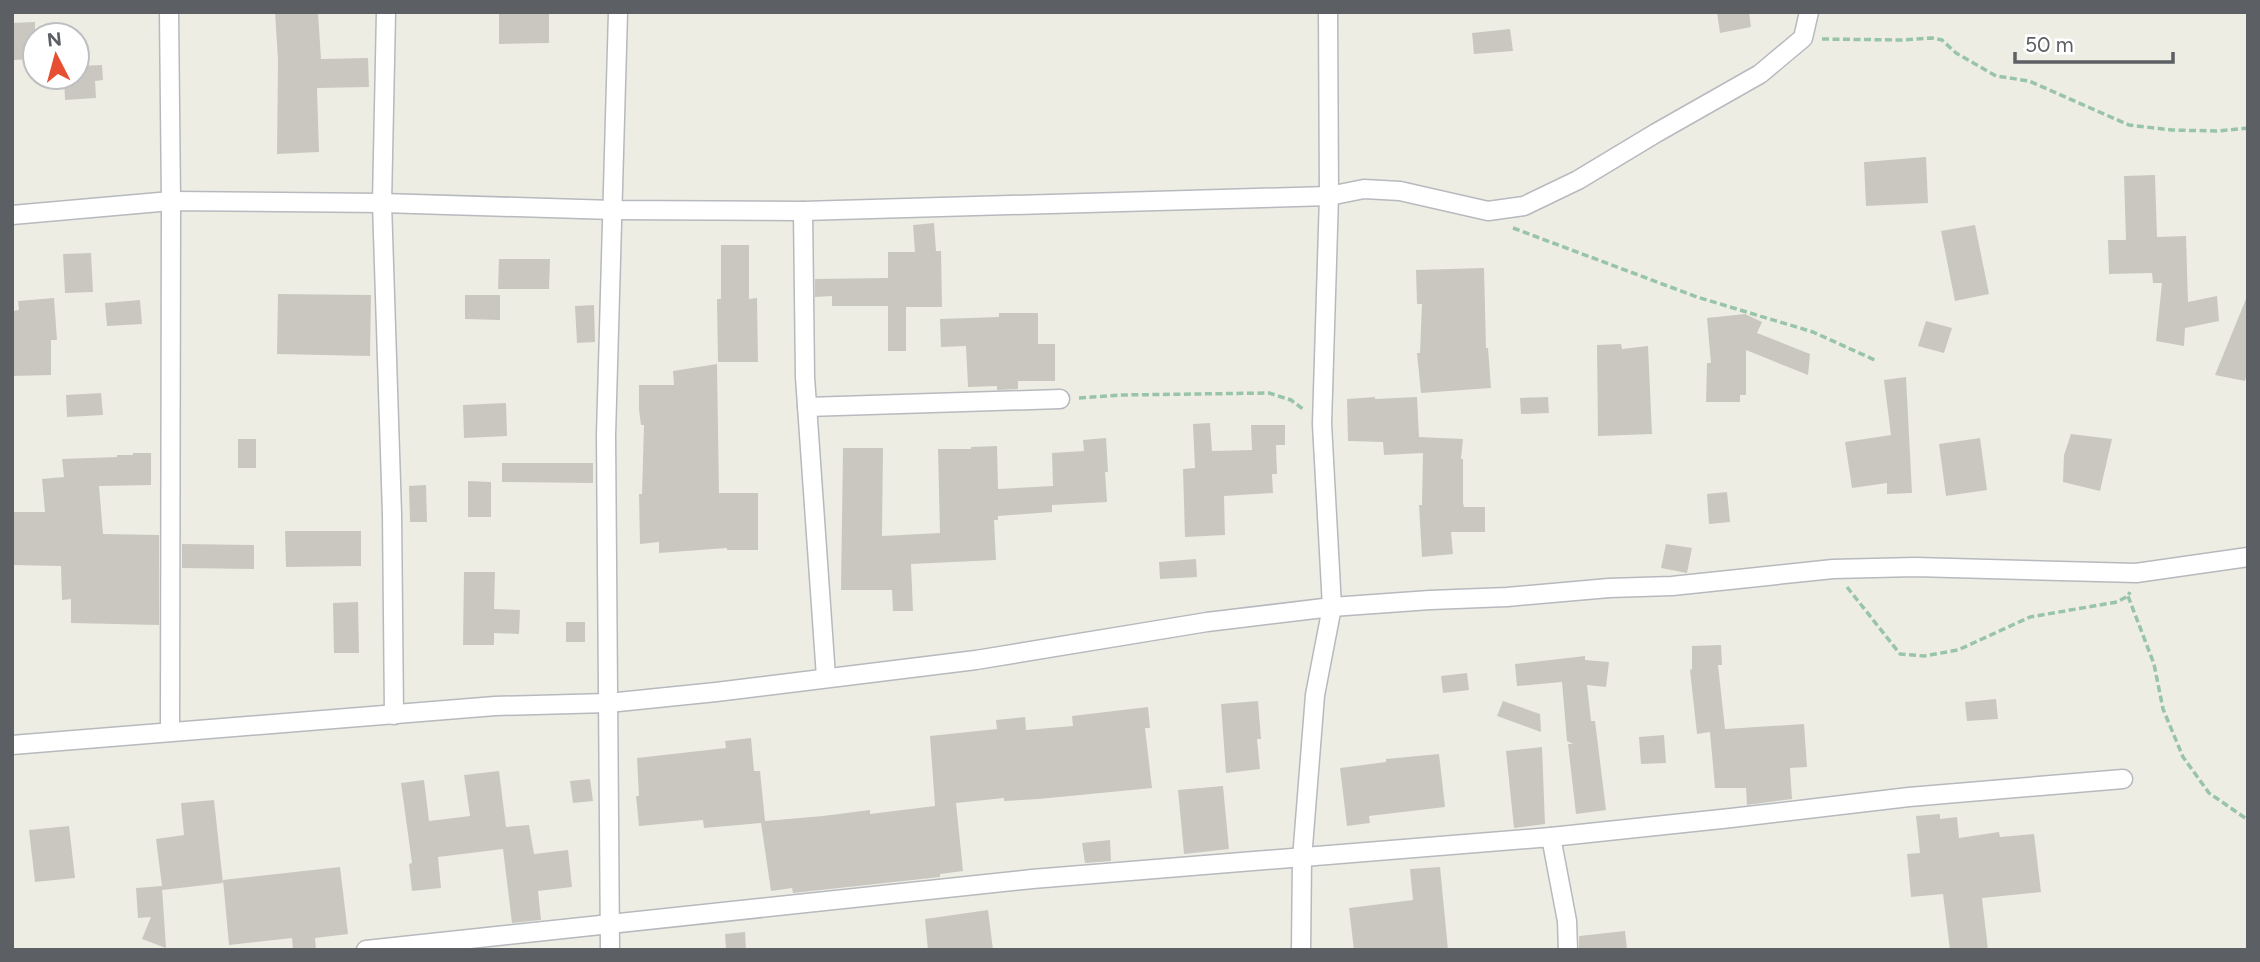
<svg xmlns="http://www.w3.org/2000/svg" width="2260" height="962" font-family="Figtree,sans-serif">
	<rect width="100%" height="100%" fill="#eeede4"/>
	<g fill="#cac7c1">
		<polygon points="275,12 318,12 321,59 368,58 369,87 317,88 319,152 277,154 278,60"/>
		<polygon points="1717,12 1749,12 1751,27 1720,33"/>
		<polygon points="549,13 549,43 499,44 499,14"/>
		<polygon points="35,22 35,59 12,60 12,23"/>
		<polygon points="1510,29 1513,51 1474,54 1472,33"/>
		<polygon points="102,65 103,80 95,81 96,98 65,100 64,77 77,77 77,66"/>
		<polygon points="1926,157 1928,203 1866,206 1864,162"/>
		<polygon points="2155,175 2157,237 2186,236 2188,302 2217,296 2219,321 2185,328 2184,346 2156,341 2162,283 2153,283 2152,273 2109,274 2108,240 2126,240 2124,176"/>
		<polygon points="934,223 936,251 941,251 942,307 906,307 906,351 888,351 888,306 832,306 832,296 815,297 815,279 888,278 888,252 915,252 913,225"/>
		<polygon points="1975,225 1989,294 1955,301 1941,231"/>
		<polygon points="721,245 749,245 749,299 757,298 758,362 718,362 717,299 721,299"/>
		<polygon points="91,253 93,292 65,293 63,254"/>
		<polygon points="499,259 550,259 549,289 498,289"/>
		<polygon points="1484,268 1486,348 1488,348 1491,388 1421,393 1417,353 1420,353 1422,304 1417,304 1416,270"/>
		<polygon points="278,294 371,295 370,356 277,354"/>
		<polygon points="2248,294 2248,370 2245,381 2215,375"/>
		<polygon points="465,295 500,295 500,320 465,319"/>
		<polygon points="54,298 57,340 51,340 51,375 12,376 12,311 19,310 18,301"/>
		<polygon points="140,300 142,324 107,326 105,303"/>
		<polygon points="594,305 595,342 577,343 575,306"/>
		<polygon points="999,313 1038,313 1038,344 1055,344 1055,381 1018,381 1018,389 997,390 997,386 968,387 966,346 941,347 940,319 999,317"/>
		<polygon points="1745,314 1762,322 1757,333 1810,354 1808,375 1746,350 1746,395 1740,395 1740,402 1706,402 1707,363 1711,363 1707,318"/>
		<polygon points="1926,321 1952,328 1944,353 1918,346"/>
		<polygon points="1621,344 1622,349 1648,346 1652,434 1598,436 1597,345"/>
		<polygon points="717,364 719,493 758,493 758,550 727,550 727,548 659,553 659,542 640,544 639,494 642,494 644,425 641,425 639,410 639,385 674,385 673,371"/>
		<polygon points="1906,377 1912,493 1887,494 1887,483 1852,488 1845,442 1891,435 1884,380"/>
		<polygon points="101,393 103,415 67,417 66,395"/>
		<polygon points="1375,397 1375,399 1417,397 1419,437 1463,439 1461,459 1463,459 1463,503 1464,507 1485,507 1485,532 1451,532 1453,554 1422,557 1419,505 1422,505 1423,453 1384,455 1383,442 1348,441 1347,399"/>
		<polygon points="1548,397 1549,413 1521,414 1520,398"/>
		<polygon points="506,403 507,436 464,438 463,405"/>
		<polygon points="1210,423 1212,451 1252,450 1251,425 1285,425 1285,445 1276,445 1277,474 1272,474 1273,493 1224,496 1225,535 1185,537 1183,469 1195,468 1193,424"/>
		<polygon points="2071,434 2112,439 2100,491 2063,482 2064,455"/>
		<polygon points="1106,438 1108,472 1105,472 1107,502 1052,505 1052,512 998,516 998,520 994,520 996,560 911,564 913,611 893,611 892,590 841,590 843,448 883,448 882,536 940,533 938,449 971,449 971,447 997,446 998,489 1053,486 1052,453 1084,451 1083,440"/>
		<polygon points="1980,438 1987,490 1946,496 1939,444"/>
		<rect x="238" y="439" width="18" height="29"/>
		<polygon points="133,453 151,453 151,485 99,486 103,534 159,535 159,625 71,623 71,599 62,600 61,566 12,565 13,512 45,512 42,479 64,477 62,459 117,457 117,455 133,455"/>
		<polygon points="502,463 593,463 593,483 502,482"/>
		<polygon points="468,481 491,482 491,517 468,517"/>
		<polygon points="426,485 427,522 410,522 409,486"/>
		<polygon points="1727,492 1730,522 1709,524 1707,494"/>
		<polygon points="285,531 361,531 361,566 286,567"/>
		<polygon points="182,544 254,545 254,569 182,568"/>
		<polygon points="1666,544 1692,548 1687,573 1661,568"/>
		<polygon points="1196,559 1197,577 1160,579 1159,562"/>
		<polygon points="464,572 495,572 494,609 520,610 519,634 494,633 494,645 463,645"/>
		<polygon points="358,602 359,653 334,653 333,603"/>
		<rect x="566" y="622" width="19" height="20"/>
		<polygon points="1721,645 1722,665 1718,665 1725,729 1804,724 1807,767 1790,768 1792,799 1747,805 1746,788 1715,788 1710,732 1697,734 1690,670 1692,669 1692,646"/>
		<polygon points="1585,656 1585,660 1609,662 1606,687 1587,685 1591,721 1595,721 1606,810 1576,814 1568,744 1573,744 1567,741 1562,682 1517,686 1515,664"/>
		<polygon points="1467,673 1469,690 1443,693 1441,676"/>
		<polygon points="1996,699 1998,719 1967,721 1965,702"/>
		<polygon points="1258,701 1261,739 1257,739 1260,769 1226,773 1221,704"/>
		<polygon points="1503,701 1540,714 1541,732 1497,716"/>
		<polygon points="1148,707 1150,728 1145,728 1152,788 1039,799 1004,801 1004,798 956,803 963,871 940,874 940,877 793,893 792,888 771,891 761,823 704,828 703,820 639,826 636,796 639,796 637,758 726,748 725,741 751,738 754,771 760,771 765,821 823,816 870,810 870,814 935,806 930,736 997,729 996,720 1025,717 1026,730 1073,726 1072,716"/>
		<polygon points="1664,735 1666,763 1641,764 1639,737"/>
		<polygon points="1542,747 1545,824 1514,828 1506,751"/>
		<polygon points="1439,754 1445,807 1369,816 1370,823 1347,826 1340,768 1386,762 1386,759"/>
		<polygon points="499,771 506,827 529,825 534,854 568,850 572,887 538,891 541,920 512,923 503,849 438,857 441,888 412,891 409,864 412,863 401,783 424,780 429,821 470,816 464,775"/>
		<polygon points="590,779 593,801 573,803 570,781"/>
		<polygon points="1223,786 1229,849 1184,854 1178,790"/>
		<polygon points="214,800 223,883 162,890 162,888 166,948 142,939 151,917 138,918 136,888 162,886 156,839 184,835 181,803"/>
		<polygon points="1940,814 1940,819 1957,817 1959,838 1999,832 2000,837 2034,834 2041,892 1982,898 1988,950 1950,950 1943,894 1911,897 1907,854 1920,853 1916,816"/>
		<polygon points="69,826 75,878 35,882 29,830"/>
		<polygon points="1110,840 1111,861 1085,863 1082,843"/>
		<polygon points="340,867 348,934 315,938 316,950 293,950 292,938 229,945 223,880"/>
		<polygon points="1440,867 1448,950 1354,950 1349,908 1413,900 1410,869"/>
		<polygon points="988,910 993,950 928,950 925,919"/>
		<polygon points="1625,931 1627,950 1579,950 1579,936"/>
		<polygon points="745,932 746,950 726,950 725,934"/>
	</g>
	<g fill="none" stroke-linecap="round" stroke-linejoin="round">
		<defs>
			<g id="minor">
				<polyline points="169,12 171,201 170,731"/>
				<polyline points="386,12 382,203 392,514 394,715"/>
				<polyline points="803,211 805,377 826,677"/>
				<polyline points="12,215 171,201 382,203 613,210 803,211 1329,196 1364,189 1400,191 1488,211 1524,206 1578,180 1656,133 1760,74 1803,38 1809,12"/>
				<polyline points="807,407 1060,399"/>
				<polyline points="12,745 495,706 608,703 716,692 976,660 1207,622 1332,607 1430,600 1507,597 1609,588 1672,586 1833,569 1915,567 2136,573 2248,557"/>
				<polyline points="1551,837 1731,818 1909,797 2123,779"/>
				<polyline points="366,950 1032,879 1551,837 1567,921 1568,950"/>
				<polyline points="610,950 606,435 618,12"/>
				<polyline points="1301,950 1302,859 1315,695 1332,607 1322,424 1329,196 1328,12"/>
			</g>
		</defs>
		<use href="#minor" stroke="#b6b9be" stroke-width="21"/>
		<g stroke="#98c4a8" stroke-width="3.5" stroke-dasharray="7 3.5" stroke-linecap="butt">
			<polyline points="1822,39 1902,40 1932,38 1942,40 1956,53 1996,76 2029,81 2129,125 2172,130 2217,131 2248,128"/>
			<polyline points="1513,228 1697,297 1813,332 1877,361"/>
			<polyline points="1079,398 1122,395 1269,393 1291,400 1304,410"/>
			<polyline points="1847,587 1900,654 1924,656 1958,650 2030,617 2117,602 2128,596 2130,592"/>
			<polyline points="2128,596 2154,664 2163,709 2183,757 2209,793 2248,820"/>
		</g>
		<use href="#minor" stroke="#fff" stroke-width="18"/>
	</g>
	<rect width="2260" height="962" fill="none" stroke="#5c5f64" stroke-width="28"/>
	<g transform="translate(56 56) rotate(354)"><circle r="33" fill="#ffffff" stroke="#bebfc1" stroke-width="2"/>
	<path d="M0-5L12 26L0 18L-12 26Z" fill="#e64f32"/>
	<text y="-10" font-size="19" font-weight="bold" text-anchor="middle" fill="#5c5f64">N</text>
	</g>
	<path d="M2015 52v10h158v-10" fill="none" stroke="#5c5f64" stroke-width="3.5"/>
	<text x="2025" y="52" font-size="21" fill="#5c5f64" stroke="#ffffff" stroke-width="5" paint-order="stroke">50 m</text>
</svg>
